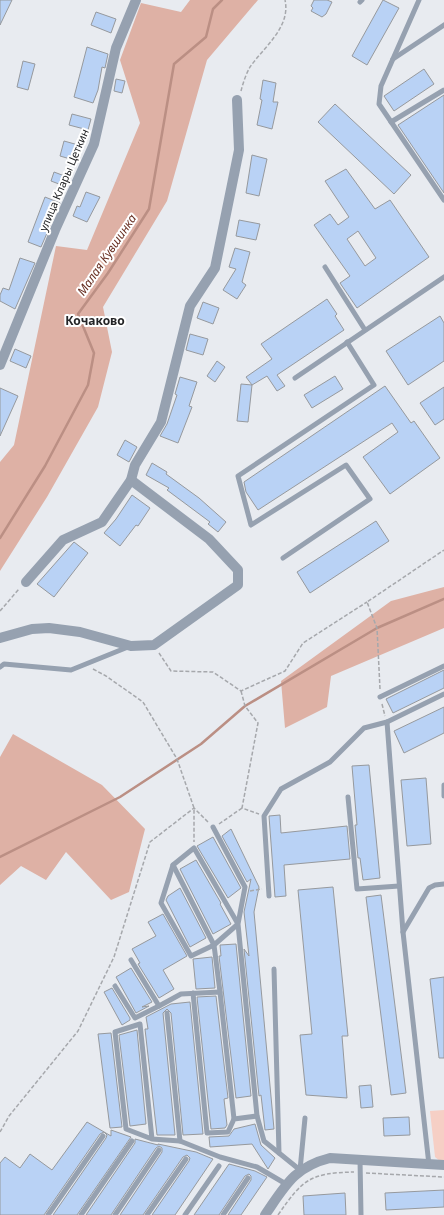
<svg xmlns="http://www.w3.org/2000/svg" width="444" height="1215" font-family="'Noto Sans',sans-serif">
	<rect width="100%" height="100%" fill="#e8ebf0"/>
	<polygon fill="#f6cfc5" points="444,1110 444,1162 441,1162 435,1157 430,1111"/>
	<g fill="#deb1a5">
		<polygon points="190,0 258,0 207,60 167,201 103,307 112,352 98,407 47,497 0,571 0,462 14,445 56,246 87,250 140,123 120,60 141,3 181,12"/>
		<polygon points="444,587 444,628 331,676 327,707 285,728 281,681 391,601"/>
		<polygon points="13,734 102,785 145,829 129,892 111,900 66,852 46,880 21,866 0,885 0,757"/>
	</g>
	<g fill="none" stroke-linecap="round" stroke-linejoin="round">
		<g stroke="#bb8f84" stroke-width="2.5">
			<polyline points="0,538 45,466 88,385 94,353 78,314 108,273 149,209 174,64 206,37 213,9 222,0"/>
			<polyline points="0,857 120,797 201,744 245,706 377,628 444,599"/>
		</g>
	</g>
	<g fill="#b9d2f5" stroke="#96999d" fill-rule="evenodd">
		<polygon points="0,0 12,0 0,25"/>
		<polygon points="314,0 327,0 332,2 326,14 322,17 311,11 313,8 311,6"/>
		<polygon points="383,0 399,8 367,65 352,56"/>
		<polygon points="96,12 116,19 111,33 91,25"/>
		<polygon points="87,47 108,54 105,68 102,67 98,90 93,103 74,97"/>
		<polygon points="23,61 35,64 28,90 17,87"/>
		<polygon points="424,69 434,84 394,111 384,96"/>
		<polygon points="116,79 125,81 122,93 114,91"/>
		<polygon points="263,80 276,83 273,102 278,102 272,129 257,125 262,100 260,99"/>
		<polygon points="444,95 444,193 398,125"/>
		<polygon points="335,104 411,175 394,194 318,122"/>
		<polygon points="72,114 91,119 88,130 69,125"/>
		<polygon points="64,141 82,146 77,161 60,156"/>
		<polygon points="252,155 267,159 259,196 246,193"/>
		<path d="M346,169l29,40 15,-9 39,57 -72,51 -17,-25 10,-7 -36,-51 16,-11 8,11 11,-8 -24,-36zM358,231l18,27 -11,8 -18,-27z"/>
		<polygon points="54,172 70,178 67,187 51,181"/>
		<polygon points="86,192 100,197 87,222 73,216 77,206 80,207"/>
		<polygon points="45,197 60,203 41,247 28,242"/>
		<polygon points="239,220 260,224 256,240 236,236"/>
		<polygon points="235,248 250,252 242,282 246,285 237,299 223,290 236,269 229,267"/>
		<polygon points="20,258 35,263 15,309 0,301 0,295 3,288 9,290"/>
		<polygon points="327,299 337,314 335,316 344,330 277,375 285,386 277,391 267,376 252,385 246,377 272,359 261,344"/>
		<polygon points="203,302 219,308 213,324 197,318"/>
		<polygon points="440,316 444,323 444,361 408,385 386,351"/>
		<polygon points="190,334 208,339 203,355 186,350"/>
		<polygon points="15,349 31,356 26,368 10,361"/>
		<polygon points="217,361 225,367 215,382 207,376"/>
		<polygon points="335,376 343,389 312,408 304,395"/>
		<polygon points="180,377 197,382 189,406 192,407 178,443 160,436 167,424 177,395 175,394"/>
		<polygon points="241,384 252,385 248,422 237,421"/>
		<polygon points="385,386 411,423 414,421 440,458 390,494 363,457 398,432 392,423 258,510 246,492 244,482"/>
		<polygon points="444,387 444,419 435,425 420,403"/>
		<polygon points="0,388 18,396 0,436"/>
		<polygon points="125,440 137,447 129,462 117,455"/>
		<polygon points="152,463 167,472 166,474 199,498 226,522 218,532 208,524 210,522 167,490 169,488 146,475"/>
		<polygon points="132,495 150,508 138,526 136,525 120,546 104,533 116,519"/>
		<polygon points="376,521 389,541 310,593 297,572"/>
		<polygon points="74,542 88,553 54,597 37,584"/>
		<polygon points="444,670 444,688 393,713 386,699"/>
		<polygon points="444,707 444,733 404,753 394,731"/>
		<polygon points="369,765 380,878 363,880 360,858 358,858 355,825 357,825 352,766"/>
		<polygon points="426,778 431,844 407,846 401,780"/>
		<polygon points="280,815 281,833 347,826 350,859 284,865 286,896 275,897 269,816"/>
		<polygon points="231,829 259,887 254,912 274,1129 265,1130 261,1095 259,1096 244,949 249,956 244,912 251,879 247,882 222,836"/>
		<polygon points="213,837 241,888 228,898 197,846"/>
		<polygon points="196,860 221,903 220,904 231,924 213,934 180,869"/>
		<polygon points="333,887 348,1036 342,1036 347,1098 306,1095 300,1035 312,1034 298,890"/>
		<polygon points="180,888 206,938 190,947 166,900 168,896"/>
		<polygon points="381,895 406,1093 391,1095 366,897"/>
		<polygon points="163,914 187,956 163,970 174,989 159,998 138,964 140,963 132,949 156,936 148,922"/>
		<polygon points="236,944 251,1096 236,1098 219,956 221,956 220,945"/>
		<polygon points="212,957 215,988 196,989 193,959"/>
		<polygon points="131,968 152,1002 142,1007 149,1006 136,1013 116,977"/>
		<polygon points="444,977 444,1058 439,1058 430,979"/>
		<polygon points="112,988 130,1018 130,1020 122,1025 104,992"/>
		<polygon points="216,996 228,1098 224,1099 227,1125 225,1128 211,1129 197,997"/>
		<polygon points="190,1002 203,1134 183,1135 171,1013 167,1009 163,1013 175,1135 157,1135 145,1029 148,1029 146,1017 171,1004"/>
		<polygon points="137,1030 146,1124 130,1126 119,1035"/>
		<polygon points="111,1033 122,1127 110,1128 98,1034"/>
		<polygon points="371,1085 373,1107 361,1108 359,1086"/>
		<polygon points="409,1117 410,1135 384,1136 383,1118"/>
		<polygon points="87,1122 111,1136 111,1130 131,1137 77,1215 53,1215 106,1138 107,1135 104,1132 100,1134 44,1215 0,1215 0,1163 5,1157 20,1168 30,1154 52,1170"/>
		<polygon points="255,1124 261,1145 275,1158 268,1169 252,1144 210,1147 209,1137 229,1136 234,1129"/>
		<polygon points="135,1139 158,1145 158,1144 196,1152 213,1159 175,1215 152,1215 189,1161 190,1158 187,1155 183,1157 143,1215 120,1215 162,1152 162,1148 159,1146 156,1148 111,1215 86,1215 135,1143"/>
		<polygon points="229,1164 255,1171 267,1177 241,1215 228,1215 251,1180 251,1176 249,1174 245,1176 219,1215 194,1215"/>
		<polygon points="444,1190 444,1207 386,1210 385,1193"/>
		<polygon points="345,1193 346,1215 304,1215 303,1196"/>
	</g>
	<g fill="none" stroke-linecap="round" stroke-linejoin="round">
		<g stroke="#a6a8ac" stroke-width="1.5" stroke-dasharray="4 2" stroke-linecap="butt">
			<path d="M241,91c2,-8 5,-17 9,-24 14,-20 41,-40 35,-67"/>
			<polyline points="0,611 19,589"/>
			<polyline points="159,653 171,671 213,672 241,691 285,671 303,643 367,602"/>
			<polyline points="93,669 106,676 143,702 177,759 194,808 194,842"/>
			<polyline points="380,689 377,628 367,602 444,550"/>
			<polyline points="241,691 245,706 258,723 242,808 259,814"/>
			<polyline points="382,704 385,716"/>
			<polyline points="219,824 242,808"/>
			<polyline points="250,891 262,889"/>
			<polyline points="0,1132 9,1116 78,1031 114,957 150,842 194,808 208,822"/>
			<polyline points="366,1173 444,1177"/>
			<path d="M278,1215c25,-36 32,-42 76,-43"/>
		</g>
		<g stroke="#96a1b0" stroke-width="5">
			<polyline points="419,0 381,86 379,104 444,200"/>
			<polyline points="360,2 362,0"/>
			<polyline points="393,59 444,25"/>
			<polyline points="391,122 444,90"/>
			<polyline points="325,267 365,330"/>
			<polyline points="295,378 444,277"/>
			<polyline points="283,558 370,499 346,465 251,525 238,476 374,385 347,342"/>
			<polyline points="0,667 4,664 71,670 128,647"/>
			<polyline points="380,697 444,666"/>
			<polyline points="387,722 403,932 429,1165"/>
			<polyline points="444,785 444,796"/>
			<polyline points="348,797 357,889 399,886"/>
			<polyline points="213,827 245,887 238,924 214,945 173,865 194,848 238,924 257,1116 264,1141 279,1153"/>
			<polyline points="173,865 161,903 191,956 214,945 220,992"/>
			<polyline points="269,896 264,816 281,789 330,762 364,728 387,722 444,694"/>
			<polyline points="403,932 429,888 435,885 444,884"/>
			<polyline points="131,960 159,1006 181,994 220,992 234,1119"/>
			<polyline points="274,969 279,1153 300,1170 305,1118"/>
			<polyline points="115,986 135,1018 159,1006"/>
			<polyline points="193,993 207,1133 228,1132 234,1119 257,1116"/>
			<polyline points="167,1013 180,1141"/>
			<polyline points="152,1139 140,1024 115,1032 126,1129 152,1139 180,1141 220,1157 257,1167 286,1184"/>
			<polyline points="360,1159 361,1215"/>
			<polyline points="48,1215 103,1136"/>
			<polyline points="81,1215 132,1141"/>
			<polyline points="115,1215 159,1150"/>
			<polyline points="147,1215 186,1159"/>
			<polyline points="185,1215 219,1166"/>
			<polyline points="223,1215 248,1178"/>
		</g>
		<g stroke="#96a1b0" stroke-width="10">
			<polyline points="0,365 55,230 94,144 116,48 136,0"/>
			<polyline points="26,582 63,540 102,522 131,480 135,465 161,422 190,306 215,268 239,150 237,100"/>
			<polyline points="0,638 32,629 49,628 80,632 131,646 154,645 238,585 238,570 209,539 131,480"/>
			<path d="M265,1215c20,-29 29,-48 65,-57l114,7"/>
		</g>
	</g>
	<g text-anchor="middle" stroke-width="4" stroke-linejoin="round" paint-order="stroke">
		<g font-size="11" fill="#232426" stroke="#fff">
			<text transform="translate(64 180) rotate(-67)" y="4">улица Клары Цеткин</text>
		</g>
		<g font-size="12" font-style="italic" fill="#672e21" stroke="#fff">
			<text transform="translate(107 255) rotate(-56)" y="4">Малая Кувшинка</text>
		</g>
		<g font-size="12" font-weight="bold" fill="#232426" stroke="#fff">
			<text x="95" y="325">Кочаково</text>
		</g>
	</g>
</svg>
